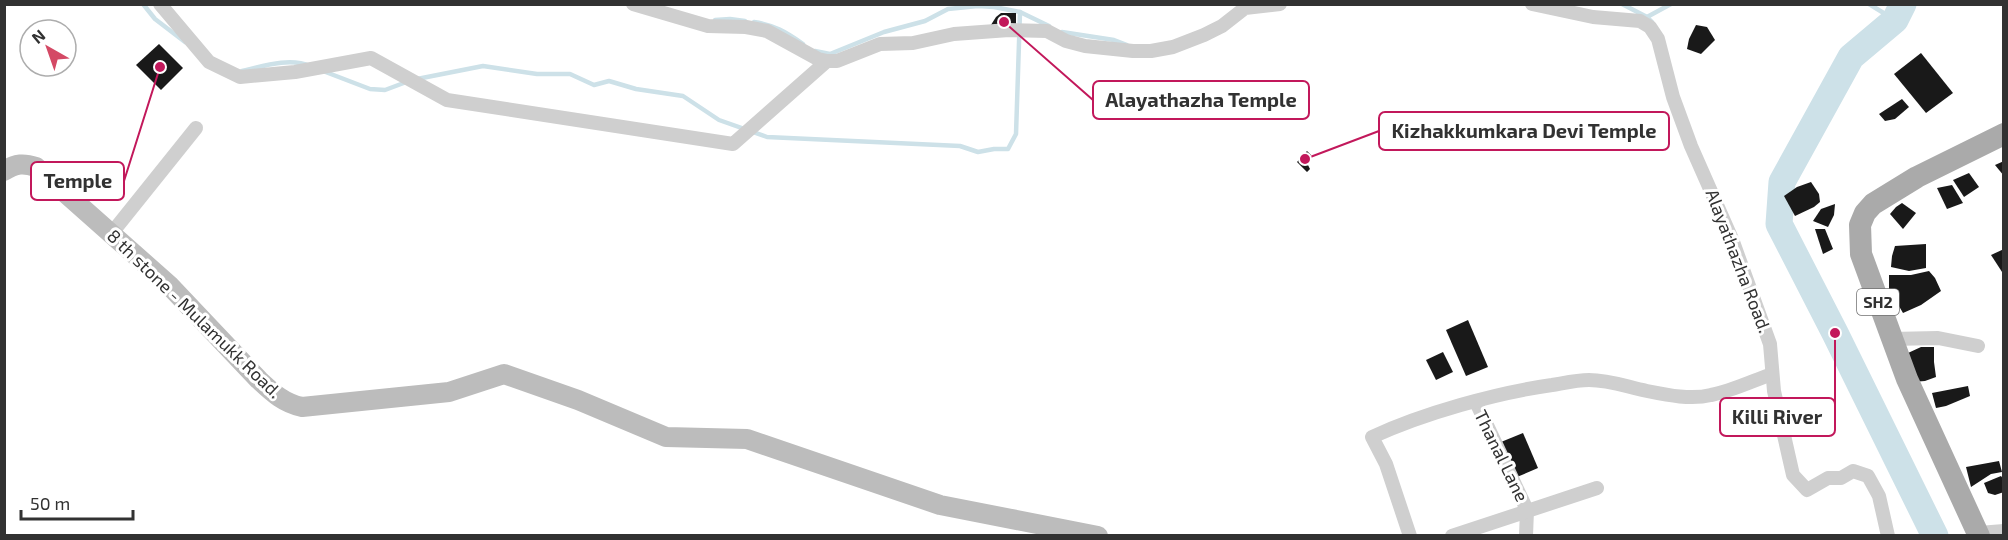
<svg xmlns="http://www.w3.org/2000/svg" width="2008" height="540" font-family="'Exo 2',sans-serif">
	<rect width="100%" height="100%" fill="#fff"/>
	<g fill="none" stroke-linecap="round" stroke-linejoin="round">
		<g stroke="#cde1e8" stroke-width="4.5">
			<polyline points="143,4 155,19 185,42"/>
			<polyline points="1622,4 1647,17 1652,22"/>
			<polyline points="1869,4 1895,20"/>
			<polyline points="1647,17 1671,4"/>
			<polyline points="715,20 730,19 745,21"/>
			<path d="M754,22c20,3 32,10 49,22"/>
			<polyline points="1062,32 1114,40 1127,45"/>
			<polyline points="815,51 830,54 884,32 925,21 948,9 978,6 994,7 1020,12 1049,26"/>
			<path d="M242,71c21,-5 48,-14 68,-5"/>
			<polyline points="323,71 370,89 385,90 409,81"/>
			<polyline points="417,79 483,66 537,74 570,74 594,85 609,81 636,89 683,96 719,120 767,137 960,146 978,152 994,149 1008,149 1016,134 1020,12"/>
		</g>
		<polyline stroke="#cde1e8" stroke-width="27" points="1903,4 1895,20 1851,57 1782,182 1779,224 1835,333 1935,536"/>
	</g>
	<g fill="#191919">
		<polygon points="1001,13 1016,13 1016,28 989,28 996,17"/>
		<polygon points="1696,25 1707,27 1715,40 1701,54 1687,49 1689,39"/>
		<polygon points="159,44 183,68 161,90 136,65"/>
		<polygon points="1921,53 1953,93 1926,113 1894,74"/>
		<polygon points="1902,99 1909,107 1895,119 1885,121 1879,114"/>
		<polygon points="1307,151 1311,155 1307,163 1310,169 1307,172 1297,162"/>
		<polygon points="2004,161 2004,176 1995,165"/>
		<polygon points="1969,173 1979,187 1964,197 1953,180"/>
		<polygon points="1811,182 1819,194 1820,202 1814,207 1795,216 1784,196 1797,187"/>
		<polygon points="1952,185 1963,203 1947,209 1937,188"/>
		<polygon points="1902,203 1916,213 1903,229 1890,214 1896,207"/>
		<polygon points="1835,204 1834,215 1828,227 1813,221 1821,209"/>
		<polygon points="1815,229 1825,229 1833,249 1823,254"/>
		<polygon points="1926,244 1926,268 1909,271 1891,267 1892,256 1895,246"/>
		<polygon points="2004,249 2004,275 1991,255"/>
		<polygon points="1929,271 1935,278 1941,291 1921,305 1903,313 1889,289 1889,275 1911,275"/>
		<polygon points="1468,320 1488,367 1466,376 1446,330"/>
		<polygon points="1921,347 1934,347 1934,362 1936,377 1925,381 1912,382 1908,353"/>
		<polygon points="1443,352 1453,372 1436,380 1426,360"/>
		<polygon points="1968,386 1970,396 1946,406 1936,408 1932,393"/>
		<polygon points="1523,433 1538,468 1517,477 1501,442"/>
		<polygon points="1999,461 2002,472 1991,474 1971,487 1966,467"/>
		<polygon points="2001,476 2004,480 2004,492 1995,495 1988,493 1984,483"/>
	</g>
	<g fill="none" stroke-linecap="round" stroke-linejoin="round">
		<g stroke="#cfcfcf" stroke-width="14">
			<polyline points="160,4 209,62 240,77 295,72 371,58 447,100 733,144 827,61"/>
			<polyline points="633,4 708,26 746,27 767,31 818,59 827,61 837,61 880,44 913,43 954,34 1009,30 1047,31 1066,41 1085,46 1133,51 1151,51 1173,47 1204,35 1222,26 1245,8 1280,4"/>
			<polyline points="1532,4 1593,17 1640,21 1650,27 1658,39 1673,97 1691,146 1732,239 1770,344 1774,391 1793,475 1807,490 1828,478 1841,478 1853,471 1868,476 1879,496 1888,536"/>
			<polyline points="111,234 196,128"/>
			<polyline points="1891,339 1938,338 1978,346"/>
			<polyline points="1476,402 1527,510 1526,536"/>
			<polyline points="1979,533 2004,531"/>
			<path d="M1410,536l-24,-72 -14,-27c52,-24 124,-44 180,-52 12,-2 25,-5 37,-5 21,0 38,7 58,11 20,4 44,9 64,4 21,-4 41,-14 61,-21"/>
			<polyline points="1452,536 1597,488"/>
		</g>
		<path stroke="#bcbcbc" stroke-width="20" d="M4,171c12,-8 20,-8 32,-4l133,118 90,95c13,12 24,23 43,27l147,-15 55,-18 74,26 88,37 81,2 193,66 158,31"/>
		<polyline stroke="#aaa" stroke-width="22" points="1979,536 1907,379 1861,254 1860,225 1865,213 1873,204 1917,177 2004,134"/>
	</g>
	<g text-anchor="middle" stroke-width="6" stroke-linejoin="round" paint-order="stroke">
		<rect fill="#fff" stroke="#707070" stroke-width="1.5" x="1857" y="289" width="42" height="26" rx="4.5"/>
		<g font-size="16" font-weight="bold" fill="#323232">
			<text x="1878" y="308">SH2</text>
		</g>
		<g font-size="18" fill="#323232" stroke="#fff">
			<text transform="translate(1738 261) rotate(69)" y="6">Alayathazha Road.</text>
			<text transform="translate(194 314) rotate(44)" y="6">8 th stone - Mulamukk Road.</text>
			<text transform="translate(1501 456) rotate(64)" y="6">Thanal Lane</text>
		</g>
	</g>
	<path fill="none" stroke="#c2185b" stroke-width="2" d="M1004 22L1093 100M1305 159L1379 131M160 67L124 181M1835 333L1835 417"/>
	<g fill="#c2185b" stroke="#fff" stroke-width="2">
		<circle cx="1004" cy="22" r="6"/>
		<circle cx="1305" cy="159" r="6"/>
		<circle cx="160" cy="67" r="6"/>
		<circle cx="1835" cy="333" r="6"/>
	</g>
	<g fill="#fff" stroke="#c2185b" stroke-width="2">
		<rect x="1093" y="81" width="216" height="38" rx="6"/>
		<rect x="1379" y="112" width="290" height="38" rx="6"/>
		<rect x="31" y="162" width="93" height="38" rx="6"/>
		<rect x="1720" y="398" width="115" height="38" rx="6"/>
	</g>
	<g font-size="20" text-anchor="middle" font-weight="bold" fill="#323232">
		<text x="1201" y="107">Alayathazha Temple</text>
		<text x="1524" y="138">Kizhakkumkara Devi Temple</text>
		<text x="78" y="188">Temple</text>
		<text x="1777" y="424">Killi River</text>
	</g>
	<rect width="2008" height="540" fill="none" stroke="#323232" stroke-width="12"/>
	<g transform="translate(48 48) rotate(320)"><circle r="28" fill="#ffffff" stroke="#adadad" stroke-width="1.5"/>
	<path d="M0-4.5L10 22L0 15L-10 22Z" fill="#d44965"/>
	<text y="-9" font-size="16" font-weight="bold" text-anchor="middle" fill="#323232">N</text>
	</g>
	<path d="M21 510v9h112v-9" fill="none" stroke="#323232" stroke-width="3"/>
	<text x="30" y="510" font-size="18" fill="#323232" stroke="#ffffff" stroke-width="4.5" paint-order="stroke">50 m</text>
</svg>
